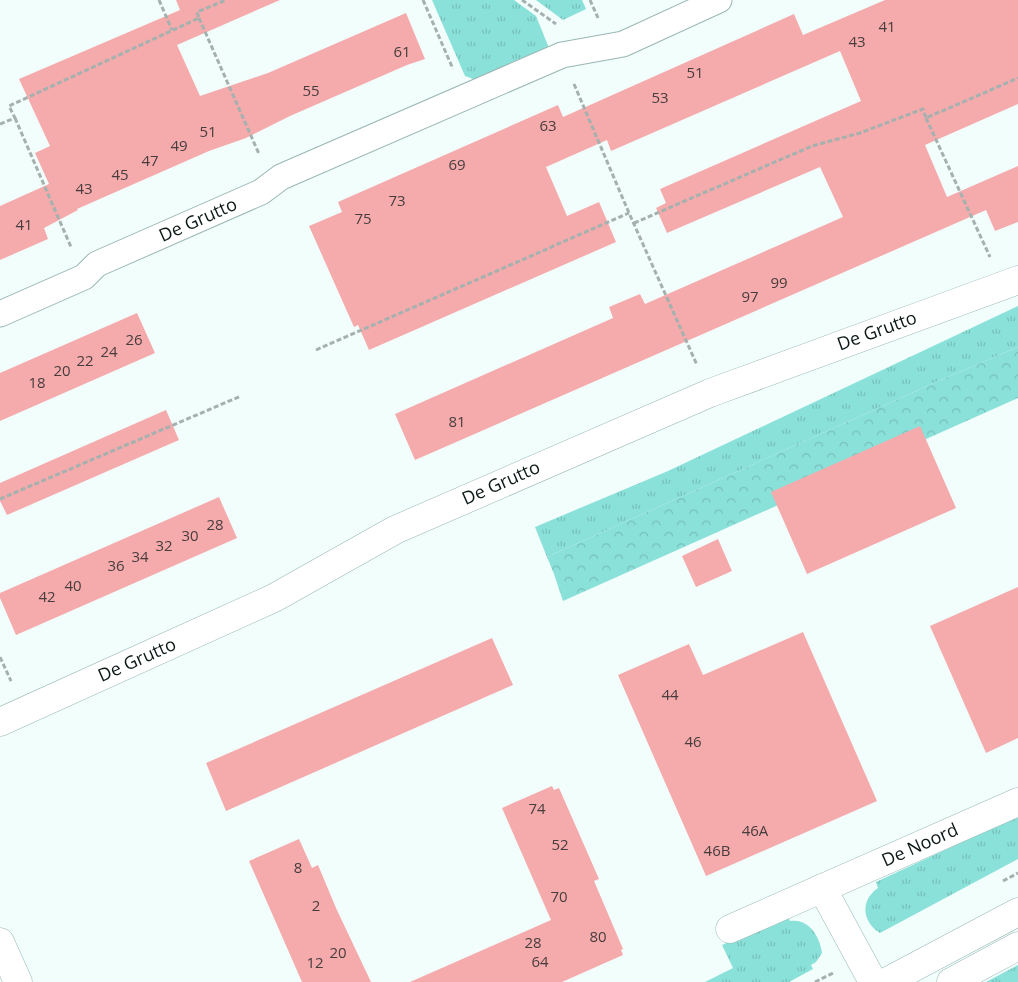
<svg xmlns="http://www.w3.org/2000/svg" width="1018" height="982" font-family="'Open Sans',sans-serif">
	<defs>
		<pattern id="grass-tufts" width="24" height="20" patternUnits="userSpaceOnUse" patternTransform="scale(1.25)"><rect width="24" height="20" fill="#8ae1d9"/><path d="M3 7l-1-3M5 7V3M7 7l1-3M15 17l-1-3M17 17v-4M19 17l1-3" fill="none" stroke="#76c0ba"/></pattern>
		<pattern id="forest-crowns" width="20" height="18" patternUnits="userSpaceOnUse" patternTransform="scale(1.25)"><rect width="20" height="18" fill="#8ae1d9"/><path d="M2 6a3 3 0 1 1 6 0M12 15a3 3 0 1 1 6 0" fill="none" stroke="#76c0ba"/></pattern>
	</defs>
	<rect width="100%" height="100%" fill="#f1fefc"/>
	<g fill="url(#grass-tufts)">
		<polygon points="432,0 514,0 536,16 549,48 476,80 465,76"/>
		<polygon points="536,0 582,0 586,9 563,20"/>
		<polygon points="1018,306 1018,347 936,382 547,557 535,527 668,471"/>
		<path d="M1018,816v43l-138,74c-18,-11 -20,-33 -2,-45l-2,-6z"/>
		<path d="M788,916l2,5c19,-3 30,16 32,32l-6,9 -5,3 2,4 -24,13h-84l28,-14 -11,-23z"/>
		<polygon points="1018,965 1018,982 986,982"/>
	</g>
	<polygon fill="url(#forest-crowns)" points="1018,347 1018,398 563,601 554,574 547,557 936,382"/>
	<g fill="#f5aaac">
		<polygon points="176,0 280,0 177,45 200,96 268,73 406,13 425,59 407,65 290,116 246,138 209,151 77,209 78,210 44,228 48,239 0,260 0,206 49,184 35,153 50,146 19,79 180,10"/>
		<polygon points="885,0 1018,0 1018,104 925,145 947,197 1018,166 1018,222 995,231 986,210 415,460 395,414 613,318 609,307 640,294 645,304 843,217 820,167 667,233 656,208 666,203 660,189 861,101 840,51 611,151 607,140 546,167 567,216 599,202 616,242 369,350 358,325 354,327 309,226 342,212 338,202 558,105 563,117 794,14 803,35"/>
		<polygon points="137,313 155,353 0,421 0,373"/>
		<polygon points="166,410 179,440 7,515 0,501 0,483"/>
		<polygon points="920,426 956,508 807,574 771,492"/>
		<polygon points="219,497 237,538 16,635 0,598 0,593"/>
		<polygon points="718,539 732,571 696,587 682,556"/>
		<polygon points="1018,587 1018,738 986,753 930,626"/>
		<polygon points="803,632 877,801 706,876 618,675 689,644 703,675"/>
		<polygon points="492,638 513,685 226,811 206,763"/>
		<polygon points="552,786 554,790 559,788 599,879 594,881 623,949 621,950 623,955 562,982 410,982 551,920 502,808"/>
		<polygon points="299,839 312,868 318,865 336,908 371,982 302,982 249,861"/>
	</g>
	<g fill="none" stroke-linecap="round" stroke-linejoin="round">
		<defs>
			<polyline id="pedestrian" points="0,314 84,277 97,264 261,192 281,177 562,55 623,44 719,0"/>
			<g id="minor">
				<polyline points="0,722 274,598 395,530 710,393 1018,280"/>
				<polyline points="822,888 873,982"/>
				<polyline points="730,929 1018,802"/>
				<polyline points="0,942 18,982"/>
			</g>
			<g id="secondary">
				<polyline points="886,982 1018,912"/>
				<polyline points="951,982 1018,946"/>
			</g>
		</defs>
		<use href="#pedestrian" stroke="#99b7b4" stroke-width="27"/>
		<use href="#minor" stroke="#99b7b4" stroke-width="29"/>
		<use href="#secondary" stroke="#99b7b4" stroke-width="29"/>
		<g stroke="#a4b1af" stroke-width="3" stroke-dasharray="5 2.5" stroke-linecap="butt">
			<polyline points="159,0 172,30"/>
			<polyline points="423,0 453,69"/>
			<polyline points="522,0 556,24"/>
			<polyline points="590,0 598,18"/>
			<polyline points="199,18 259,154"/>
			<polyline points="574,84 629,213 697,365"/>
			<polyline points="15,118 71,247"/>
			<polyline points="926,118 990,257"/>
			<polyline points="0,124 15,118 9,106 199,18 197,12 226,0"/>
			<polyline points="634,223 812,146 860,133 923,109 926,118 1018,78"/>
			<polyline points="316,350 629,213"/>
			<polyline points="0,499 241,396"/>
			<polyline points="0,657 11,681"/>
			<polyline points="1003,881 1018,873"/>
			<polyline points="815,982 833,973"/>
		</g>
		<use href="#pedestrian" stroke="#fff" stroke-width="25"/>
		<use href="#minor" stroke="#fff" stroke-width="28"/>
		<use href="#secondary" stroke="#fff" stroke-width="28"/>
	</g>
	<g text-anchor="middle" stroke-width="4.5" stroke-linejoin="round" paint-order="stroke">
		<g font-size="15" fill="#473d3d">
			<text x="887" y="32">41</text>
			<text x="857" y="47">43</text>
			<text x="402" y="57">61</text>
			<text x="695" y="78">51</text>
			<text x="311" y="96">55</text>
			<text x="660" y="103">53</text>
			<text x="548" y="131">63</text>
			<text x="208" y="137">51</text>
			<text x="179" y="151">49</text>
			<text x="150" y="166">47</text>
			<text x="457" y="170">69</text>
			<text x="120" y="180">45</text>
			<text x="84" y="194">43</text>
			<text x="397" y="206">73</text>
			<text x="363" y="224">75</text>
			<text x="24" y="230">41</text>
			<text x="779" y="288">99</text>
			<text x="750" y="302">97</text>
			<text x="134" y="345">26</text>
			<text x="109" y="357">24</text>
			<text x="85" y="366">22</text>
			<text x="62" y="376">20</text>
			<text x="37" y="388">18</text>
			<text x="457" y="427">81</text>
			<text x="215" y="530">28</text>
			<text x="190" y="541">30</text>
			<text x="164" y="551">32</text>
			<text x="140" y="562">34</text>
			<text x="116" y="571">36</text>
			<text x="73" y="591">40</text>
			<text x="47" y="602">42</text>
			<text x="670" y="700">44</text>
			<text x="693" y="747">46</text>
			<text x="537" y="814">74</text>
			<text x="755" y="836">46A</text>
			<text x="560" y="850">52</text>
			<text x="717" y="856">46B</text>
			<text x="298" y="873">8</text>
			<text x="559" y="902">70</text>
			<text x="316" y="911">2</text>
			<text x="598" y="942">80</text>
			<text x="533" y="948">28</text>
			<text x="338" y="958">20</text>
			<text x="540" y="967">64</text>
			<text x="315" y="968">12</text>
		</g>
		<g font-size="18" fill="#0d1918" stroke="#fff">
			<text transform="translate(198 220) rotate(-24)" y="6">De Grutto</text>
			<text transform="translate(877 331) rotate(-20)" y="6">De Grutto</text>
			<text transform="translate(501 483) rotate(-24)" y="6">De Grutto</text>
			<text transform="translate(137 660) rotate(-24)" y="6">De Grutto</text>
			<text transform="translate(920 845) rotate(-24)" y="6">De Noord</text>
		</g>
	</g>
</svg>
